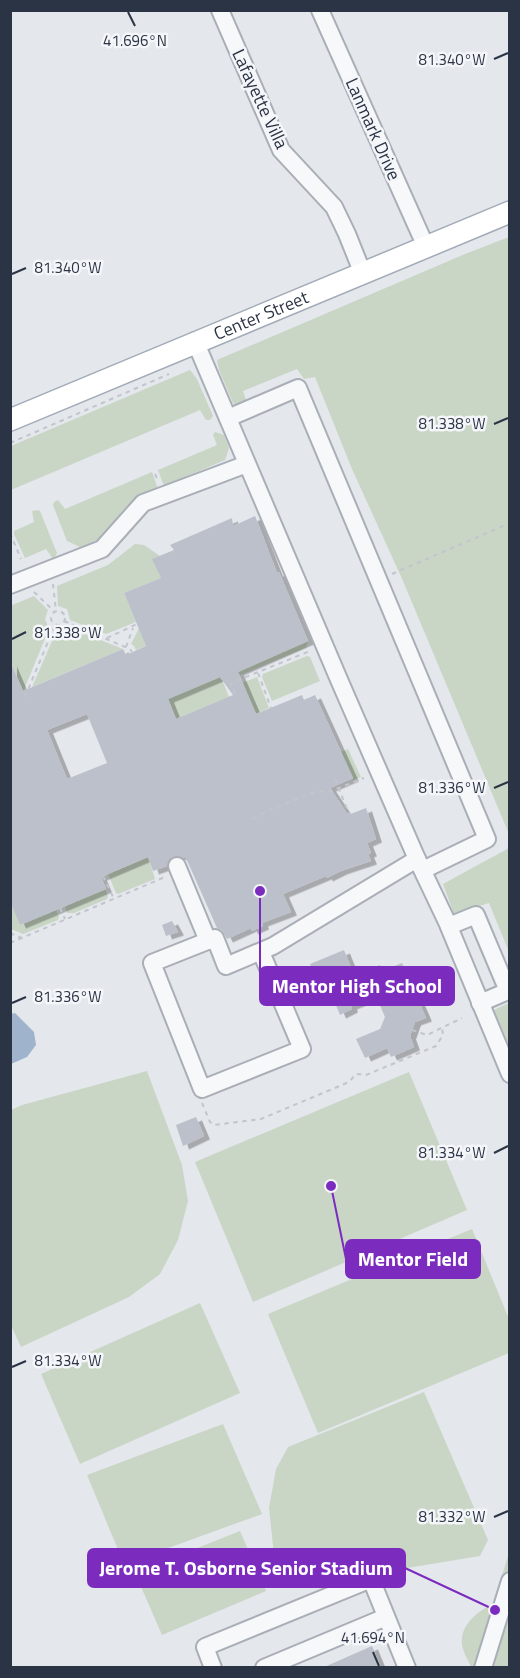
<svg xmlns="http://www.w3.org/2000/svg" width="520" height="1678" font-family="'Titillium Web',sans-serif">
	<defs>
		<filter id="shadow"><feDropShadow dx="6" dy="3.5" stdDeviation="0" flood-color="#0004"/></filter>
	</defs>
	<rect width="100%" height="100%" fill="#e4e7ec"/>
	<g fill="#c9d6c5">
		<polygon points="509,237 509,834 403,581 352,469 315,377 304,379 297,369 243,391 247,403 239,406 233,403 219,370 217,360 465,254"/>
		<polygon points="190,370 197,379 213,416 210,420 206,420 200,410 11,490 11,446"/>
		<polygon points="215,432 224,435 229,448 225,460 164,486 158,470 217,445 213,435"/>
		<path d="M152,472l6,17c-8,3 -19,6 -26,12 -18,16 -26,41 -52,46l-13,-6 -14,-36 1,-3 4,-2 7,9z"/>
		<polygon points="37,510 40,511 57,553 54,559 53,559 46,549 25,558 14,534 14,531 34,522 32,511"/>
		<polygon points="135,544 144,545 160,556 153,559 161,578 124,593 136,622 106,634 70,620 67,609 58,606 57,586 108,565"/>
		<polygon points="34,596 48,610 45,619 49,629 23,692 11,662 10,606"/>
		<polygon points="68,627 123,649 32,687 56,632"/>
		<polygon points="139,628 146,646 136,650 134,646 131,644"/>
		<polygon points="308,641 306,648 223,682 229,697 176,719 165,692 177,695 220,677 221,679"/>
		<polygon points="307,656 310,657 320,681 272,701 262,677 263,674"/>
		<polygon points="257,677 269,708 256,714 242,683"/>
		<polygon points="348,749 361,777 353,780 341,752"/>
		<polygon points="509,848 509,952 489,903 454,914 443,884"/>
		<polygon points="148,857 155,879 118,894 116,893 108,874"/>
		<polygon points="105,889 108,896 107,899 74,913 67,913 65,906"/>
		<polygon points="10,902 20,925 56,910 59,917 58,920 23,934 11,929"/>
		<polygon points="509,1003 509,1046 494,1010"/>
		<polygon points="147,1071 182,1165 188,1201 178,1240 160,1274 129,1297 21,1347 10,1323 11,1110 22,1105"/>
		<polygon points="409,1072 467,1210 253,1302 195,1162"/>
		<polygon points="472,1229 509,1319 509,1353 318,1433 268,1314"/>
		<polygon points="200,1303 240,1393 80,1464 41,1374"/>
		<polygon points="424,1392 488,1540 480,1556 291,1587 274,1555 269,1508 276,1469 288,1447"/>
		<polygon points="223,1424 262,1514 124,1564 87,1475"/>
		<polygon points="240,1531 266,1591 162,1635 135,1573"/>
		<path d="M509,1553v114h-38c-2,-6 -6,-11 -8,-18 -6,-22 13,-37 30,-45z"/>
	</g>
	<polygon fill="#9fb4cc" points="15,1013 34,1032 36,1045 27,1057 11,1064 11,1014"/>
	<g fill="#bbc0ca" fill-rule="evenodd" filter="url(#shadow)">
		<path d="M255,516l22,57 2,-1 29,69 -70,31 18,42 46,-19 2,5 11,-5 38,83 -23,10 18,27 18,-7 10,31 -9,4 4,10 -3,1 3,7 -30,10 -14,7 -1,-2 -43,18 8,18 -29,11 1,3 -11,5 -1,-3 -24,11 -5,-9 -5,-2 -31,-70 -8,-2 -9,3 -2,7 -14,5 -5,-14 -47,20 5,12 -86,36 -10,-23 1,-239 12,28 100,-42 3,6 20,-9 -22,-53 37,-15 -9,-19 22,-9 -4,-5 62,-27 1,8zM220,677l13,18 -57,24 -8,-20zM87,714l20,49 -40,16 -20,-49z"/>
		<polygon points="172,921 178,932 166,936 162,925"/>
		<polygon points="344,950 354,975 380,965 382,971 402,963 426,1018 415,1022 410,1036 414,1047 391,1057 387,1048 365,1058 356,1039 380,1029 385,1017 376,996 351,1006 352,1009 340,1015 331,993 324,997 310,964"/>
		<polygon points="196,1117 204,1136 183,1146 176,1125"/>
		<polygon points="372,1646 381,1668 322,1668"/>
	</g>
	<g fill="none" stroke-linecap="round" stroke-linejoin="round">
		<defs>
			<g id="minor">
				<polyline points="220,10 281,150 334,207 347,234 363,274"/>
				<polyline points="320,10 426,247"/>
				<polyline points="195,341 340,682 417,859 447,922 510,1074"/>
				<polyline points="228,418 298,388 487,839 423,870"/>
				<polyline points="10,585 102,549 143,503 247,464"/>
				<polyline points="177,866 208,941"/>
				<polyline points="449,926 476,915 508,991 480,1003"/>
				<polyline points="261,952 302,1049 202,1089 152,963 215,938 226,966 273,946 417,859"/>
				<polyline points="213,1668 205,1647 371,1579 407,1668"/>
				<polyline points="264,1668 386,1617"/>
				<polyline points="483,1668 510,1581"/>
			</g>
			<g id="major">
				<path id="s1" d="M10,420l500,-208"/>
			</g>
		</defs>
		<use href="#minor" stroke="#a9aeb7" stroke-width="20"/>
		<use href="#major" stroke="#a3abb8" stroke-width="24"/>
		<g stroke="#c2c5cb" stroke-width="2" stroke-dasharray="4.5 4.5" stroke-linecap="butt">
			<polyline points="10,443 169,374"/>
			<polyline points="155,474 158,481"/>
			<polyline points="10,533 21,559"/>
			<polyline points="392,574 510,523"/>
			<polyline points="53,584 56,611"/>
			<polyline points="34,592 54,611"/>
			<circle cx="58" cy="618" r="7"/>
			<polyline points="64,621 130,649 132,652"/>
			<polyline points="107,638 137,624"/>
			<polyline points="126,647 133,628"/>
			<polyline points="258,673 271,708"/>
			<polyline points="235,694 231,683 310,651"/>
			<polyline points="25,697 55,625"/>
			<polyline points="335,779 349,814"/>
			<polyline points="253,819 269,810 314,792 331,791 364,778"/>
			<polyline points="103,876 114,899"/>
			<polyline points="60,908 65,919"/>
			<polyline points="10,933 22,938"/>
			<polyline points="10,943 165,877"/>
			<polyline points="412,1030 427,1035 462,1018"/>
			<polyline points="202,1103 210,1122 214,1125 261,1119 349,1082 356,1074 366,1075 436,1046 443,1035 442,1028"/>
		</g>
		<use href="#minor" stroke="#f7f8fa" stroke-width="16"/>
		<use href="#major" stroke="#fff" stroke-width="21"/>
	</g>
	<path fill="none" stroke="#2b3445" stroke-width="2" d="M128,12l7,14M494,59l14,-6M12,274l14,-6M494,424l14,-6M12,639l14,-7M494,788l14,-6M12,1003l14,-6M494,1153l14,-7M12,1367l14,-6M494,1517l14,-6M373,1652l6,14"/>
	<g text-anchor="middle" stroke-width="5" stroke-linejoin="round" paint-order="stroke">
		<g font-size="18" fill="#2b3445" stroke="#f4f6f9">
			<text transform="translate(260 99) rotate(65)" y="6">Lafayette Villa</text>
			<text transform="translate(373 129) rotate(66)" y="6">Lanmark Drive</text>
			<text dy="6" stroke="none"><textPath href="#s1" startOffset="272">Center Street</textPath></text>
		</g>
	</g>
	<g font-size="15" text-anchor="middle" fill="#2b3445" stroke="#f4f6f9" stroke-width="5" stroke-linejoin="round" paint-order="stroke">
		<text x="135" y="46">41.696°N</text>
		<text x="452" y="65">81.340°W</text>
		<text x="68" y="273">81.340°W</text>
		<text x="452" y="429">81.338°W</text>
		<text x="68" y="638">81.338°W</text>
		<text x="452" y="793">81.336°W</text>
		<text x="68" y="1002">81.336°W</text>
		<text x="452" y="1158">81.334°W</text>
		<text x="68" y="1366">81.334°W</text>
		<text x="452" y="1522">81.332°W</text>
		<text x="373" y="1643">41.694°N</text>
	</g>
	<path fill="none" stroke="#7b2cbf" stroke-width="2" d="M260 891L260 986M331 1186L346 1259M495 1610L405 1568"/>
	<g fill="#7b2cbf" stroke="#f4f6f9" stroke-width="2">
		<circle cx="260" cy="891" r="6"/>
		<circle cx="331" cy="1186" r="6"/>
		<circle cx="495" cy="1610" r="6"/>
	</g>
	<g fill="#7b2cbf" stroke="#7b2cbf" stroke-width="2">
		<rect x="260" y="967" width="194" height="38" rx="6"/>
		<rect x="346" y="1240" width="134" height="38" rx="6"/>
		<rect x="88" y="1549" width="317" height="38" rx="6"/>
	</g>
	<g font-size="20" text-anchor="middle" font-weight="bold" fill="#fff">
		<text x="357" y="993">Mentor High School</text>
		<text x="413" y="1266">Mentor Field</text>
		<text x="246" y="1575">Jerome T. Osborne Senior Stadium</text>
	</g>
	<rect width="520" height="1678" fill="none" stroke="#2b3445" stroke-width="24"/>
</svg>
